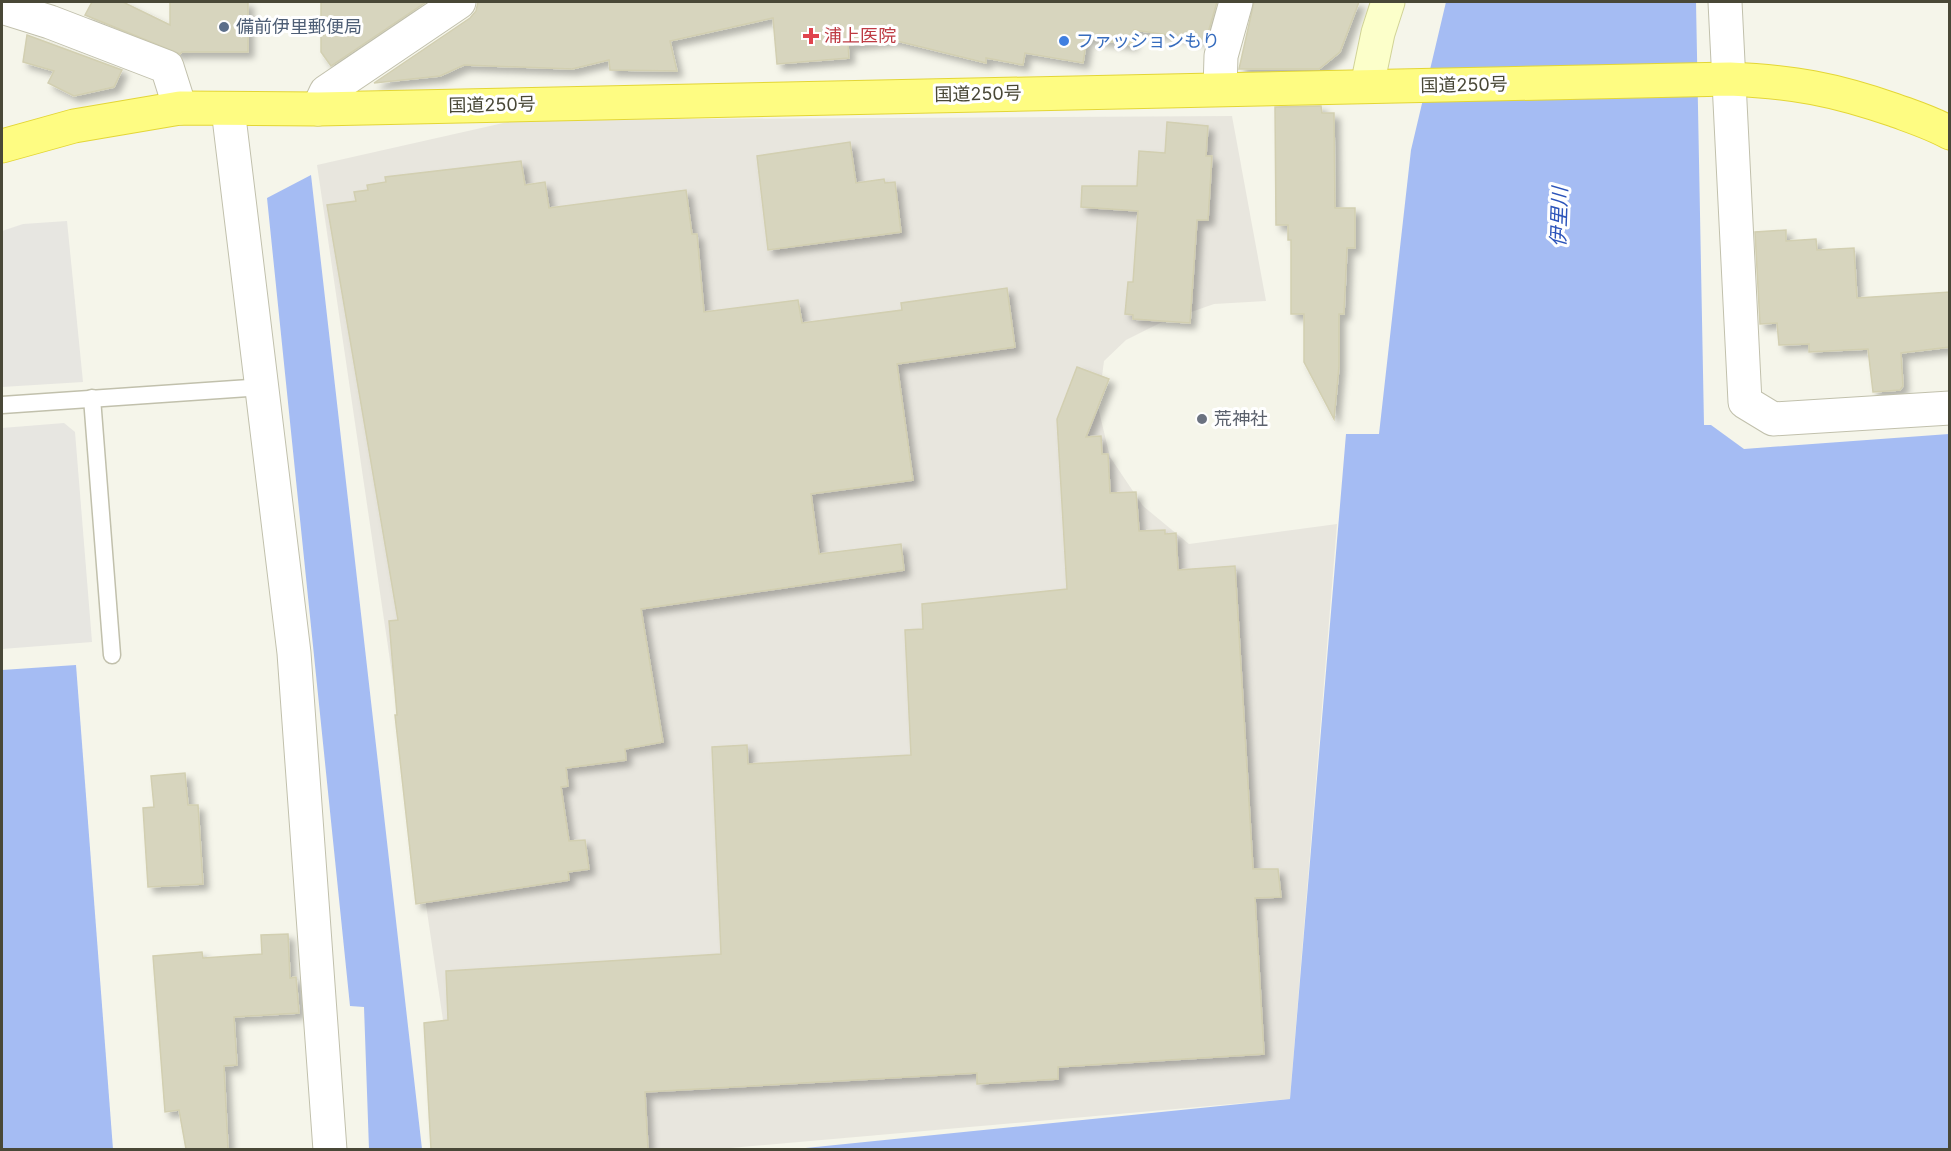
<svg xmlns="http://www.w3.org/2000/svg" width="1951" height="1151" font-family="Inter,'Noto Sans JP',sans-serif">
	<defs>
		<filter id="shadow"><feDropShadow dx="5.5" dy="5.5" stdDeviation="3" flood-color="#0004"/></filter>
	</defs>
	<rect width="100%" height="100%" fill="#f5f5ea"/>
	<polygon fill="#e8e6de" points="1232,116 1266,301 1214,304 1160,323 1126,340 1104,361 1098,407 1110,457 1143,506 1189,544 1337,524 1290,1099 719,1149 462,1149 317,165 517,120"/>
	<g fill="#e7e6e1">
		<polygon points="67,221 83,382 2,387 2,231 23,224"/>
		<polygon points="64,423 75,432 92,642 2,649 2,428"/>
	</g>
	<g fill="#a5bcf3">
		<polygon points="1446,2 1696,2 1704,425 1711,425 1744,449 1949,434 1949,1149 786,1150 1290,1099 1346,434 1379,434 1411,150"/>
		<polygon points="311,175 422,1149 369,1149 364,1007 350,1006 267,198"/>
		<polygon points="76,665 113,1149 2,1149 2,670"/>
	</g>
	<g fill="#d7d5be" stroke="#d2cfb1" stroke-width="1.5" filter="url(#shadow)">
		<polygon points="92,2 123,2 170,25 170,2 248,2 248,52 182,52 180,54 85,15"/>
		<polygon points="321,2 426,2 331,66 321,52"/>
		<polygon points="478,2 1217,2 1206,40 1134,30 1132,45 1087,38 1083,63 1025,53 1023,65 986,58 986,63 893,40 848,45 849,58 777,64 773,18 670,41 677,71 610,70 609,60 572,69 464,65 440,76 374,83 470,18 476,11"/>
		<polygon points="1254,2 1359,2 1340,52 1319,69 1239,69"/>
		<polygon points="27,35 122,70 114,87 74,96 48,83 54,71 23,62"/>
		<polygon points="1321,106 1322,113 1334,113 1335,208 1355,208 1355,248 1347,248 1344,314 1339,314 1339,367 1334,419 1304,362 1304,314 1291,314 1291,240 1288,240 1288,225 1276,225 1275,107"/>
		<polygon points="1167,122 1208,126 1206,156 1212,156 1208,220 1197,220 1190,323 1133,319 1133,315 1125,314 1128,282 1133,282 1138,211 1081,207 1082,186 1137,186 1139,151 1165,153"/>
		<polygon points="850,142 856,183 884,179 885,183 895,182 901,232 768,250 757,156"/>
		<polygon points="521,161 525,185 545,182 549,208 686,190 692,234 697,234 704,312 798,300 802,323 902,310 901,303 1007,288 1015,347 897,364 913,480 811,494 819,554 901,544 904,570 641,609 663,742 625,749 626,760 566,768 568,786 561,787 569,841 585,840 589,869 568,872 569,880 416,904 395,715 397,715 389,621 398,620 327,205 356,201 354,192 368,190 367,185 386,182 385,177"/>
		<polygon points="1786,230 1786,241 1816,239 1817,250 1854,248 1857,298 1950,292 1950,347 1901,353 1903,386 1900,390 1873,392 1868,349 1809,352 1809,344 1779,345 1777,323 1760,324 1755,232"/>
		<polygon points="1077,367 1109,379 1086,437 1101,436 1102,454 1108,454 1110,493 1136,492 1139,531 1165,530 1165,534 1176,533 1178,570 1235,566 1253,869 1278,869 1281,897 1255,898 1264,1054 1058,1067 1058,1079 977,1084 977,1073 645,1092 648,1149 431,1149 424,1023 448,1020 446,971 721,954 712,747 747,745 748,764 911,755 905,630 923,629 922,604 1067,589 1057,419"/>
		<polygon points="185,773 188,805 198,805 203,884 148,887 143,808 154,807 151,776"/>
		<polygon points="288,934 290,978 296,977 299,1013 234,1017 237,1065 224,1066 228,1149 186,1149 179,1110 165,1112 153,956 202,952 203,958 262,954 261,935"/>
	</g>
	<g fill="none" stroke-linecap="round" stroke-linejoin="round">
		<defs>
			<g id="service">
				<polyline points="92,398 112,655"/>
				<polyline points="2,405 262,387"/>
			</g>
			<g id="minor">
				<polyline points="1725,2 1745,402 1773,419 1950,408"/>
				<polyline points="2,7 50,22 167,67 180,108"/>
				<polyline points="1220,89 1221,56 1236,2"/>
				<polyline points="228,109 294,653 330,1150"/>
				<polyline points="318,109 326,92 459,2"/>
			</g>
			<polyline id="secondary" points="1367,86 1378,33 1388,2"/>
			<path id="trunk" d="M2,146l72,-20 106,-18 138,1 1412,-30c64,3 103,10 164,31 19,7 38,13 56,23"/>
		</defs>
		<use href="#service" stroke="#c1c0ac" stroke-width="19"/>
		<use href="#minor" stroke="#c1c0ac" stroke-width="35"/>
		<use href="#secondary" stroke="#d1d396" stroke-width="35"/>
		<use href="#trunk" stroke="#e3d636" stroke-width="35"/>
		<use href="#service" stroke="#fff" stroke-width="16"/>
		<use href="#minor" stroke="#fff" stroke-width="33"/>
		<use href="#secondary" stroke="#fcffca" stroke-width="33"/>
		<use href="#trunk" stroke="#fefc82" stroke-width="33"/>
	</g>
	<circle fill="#5c6f8a" stroke="#fff" stroke-width="2" cx="224" cy="27" r="6"/>
	<path fill="#e0444e" stroke="#fff" stroke-width="2" d="M808 27h6v6h6v6h-6v6h-6v-6h-6v-6h6z"/>
	<circle fill="#3f7fe0" stroke="#fff" stroke-width="2" cx="1064" cy="41" r="6"/>
	<circle fill="#6b7280" stroke="#fff" stroke-width="2" cx="1202" cy="419" r="6"/>
	<g text-anchor="middle" stroke-width="6" stroke-linejoin="round" paint-order="stroke">
		<g font-size="18" fill="#4e5e75" stroke="#fff" text-anchor="start">
			<text x="236" y="33">備前伊里郵便局</text>
		</g>
		<g font-size="18" fill="#be3a42" stroke="#fff" text-anchor="start">
			<text x="824" y="42">浦上医院</text>
		</g>
		<g font-size="18" fill="#366cbe" stroke="#fff" text-anchor="start">
			<text x="1076" y="47">ファッションもり</text>
		</g>
		<g font-size="18" fill="#494837" stroke="#fff">
			<text transform="translate(1464 85) rotate(-1)" y="6">国道250号</text>
			<text transform="translate(978 94) rotate(-1)" y="6">国道250号</text>
			<text transform="translate(492 105) rotate(-1)" y="6">国道250号</text>
		</g>
		<g font-size="18" fill="#5b616d" stroke="#fff" text-anchor="start">
			<text x="1214" y="425">荒神社</text>
		</g>
		<g font-size="20" font-style="italic" fill="#2c54ba" stroke="#fff">
			<text transform="translate(1559 217) rotate(-88)" y="7">伊里川</text>
		</g>
	</g>
	<rect width="1951" height="1151" fill="none" stroke="#494837" stroke-width="6"/>
</svg>
